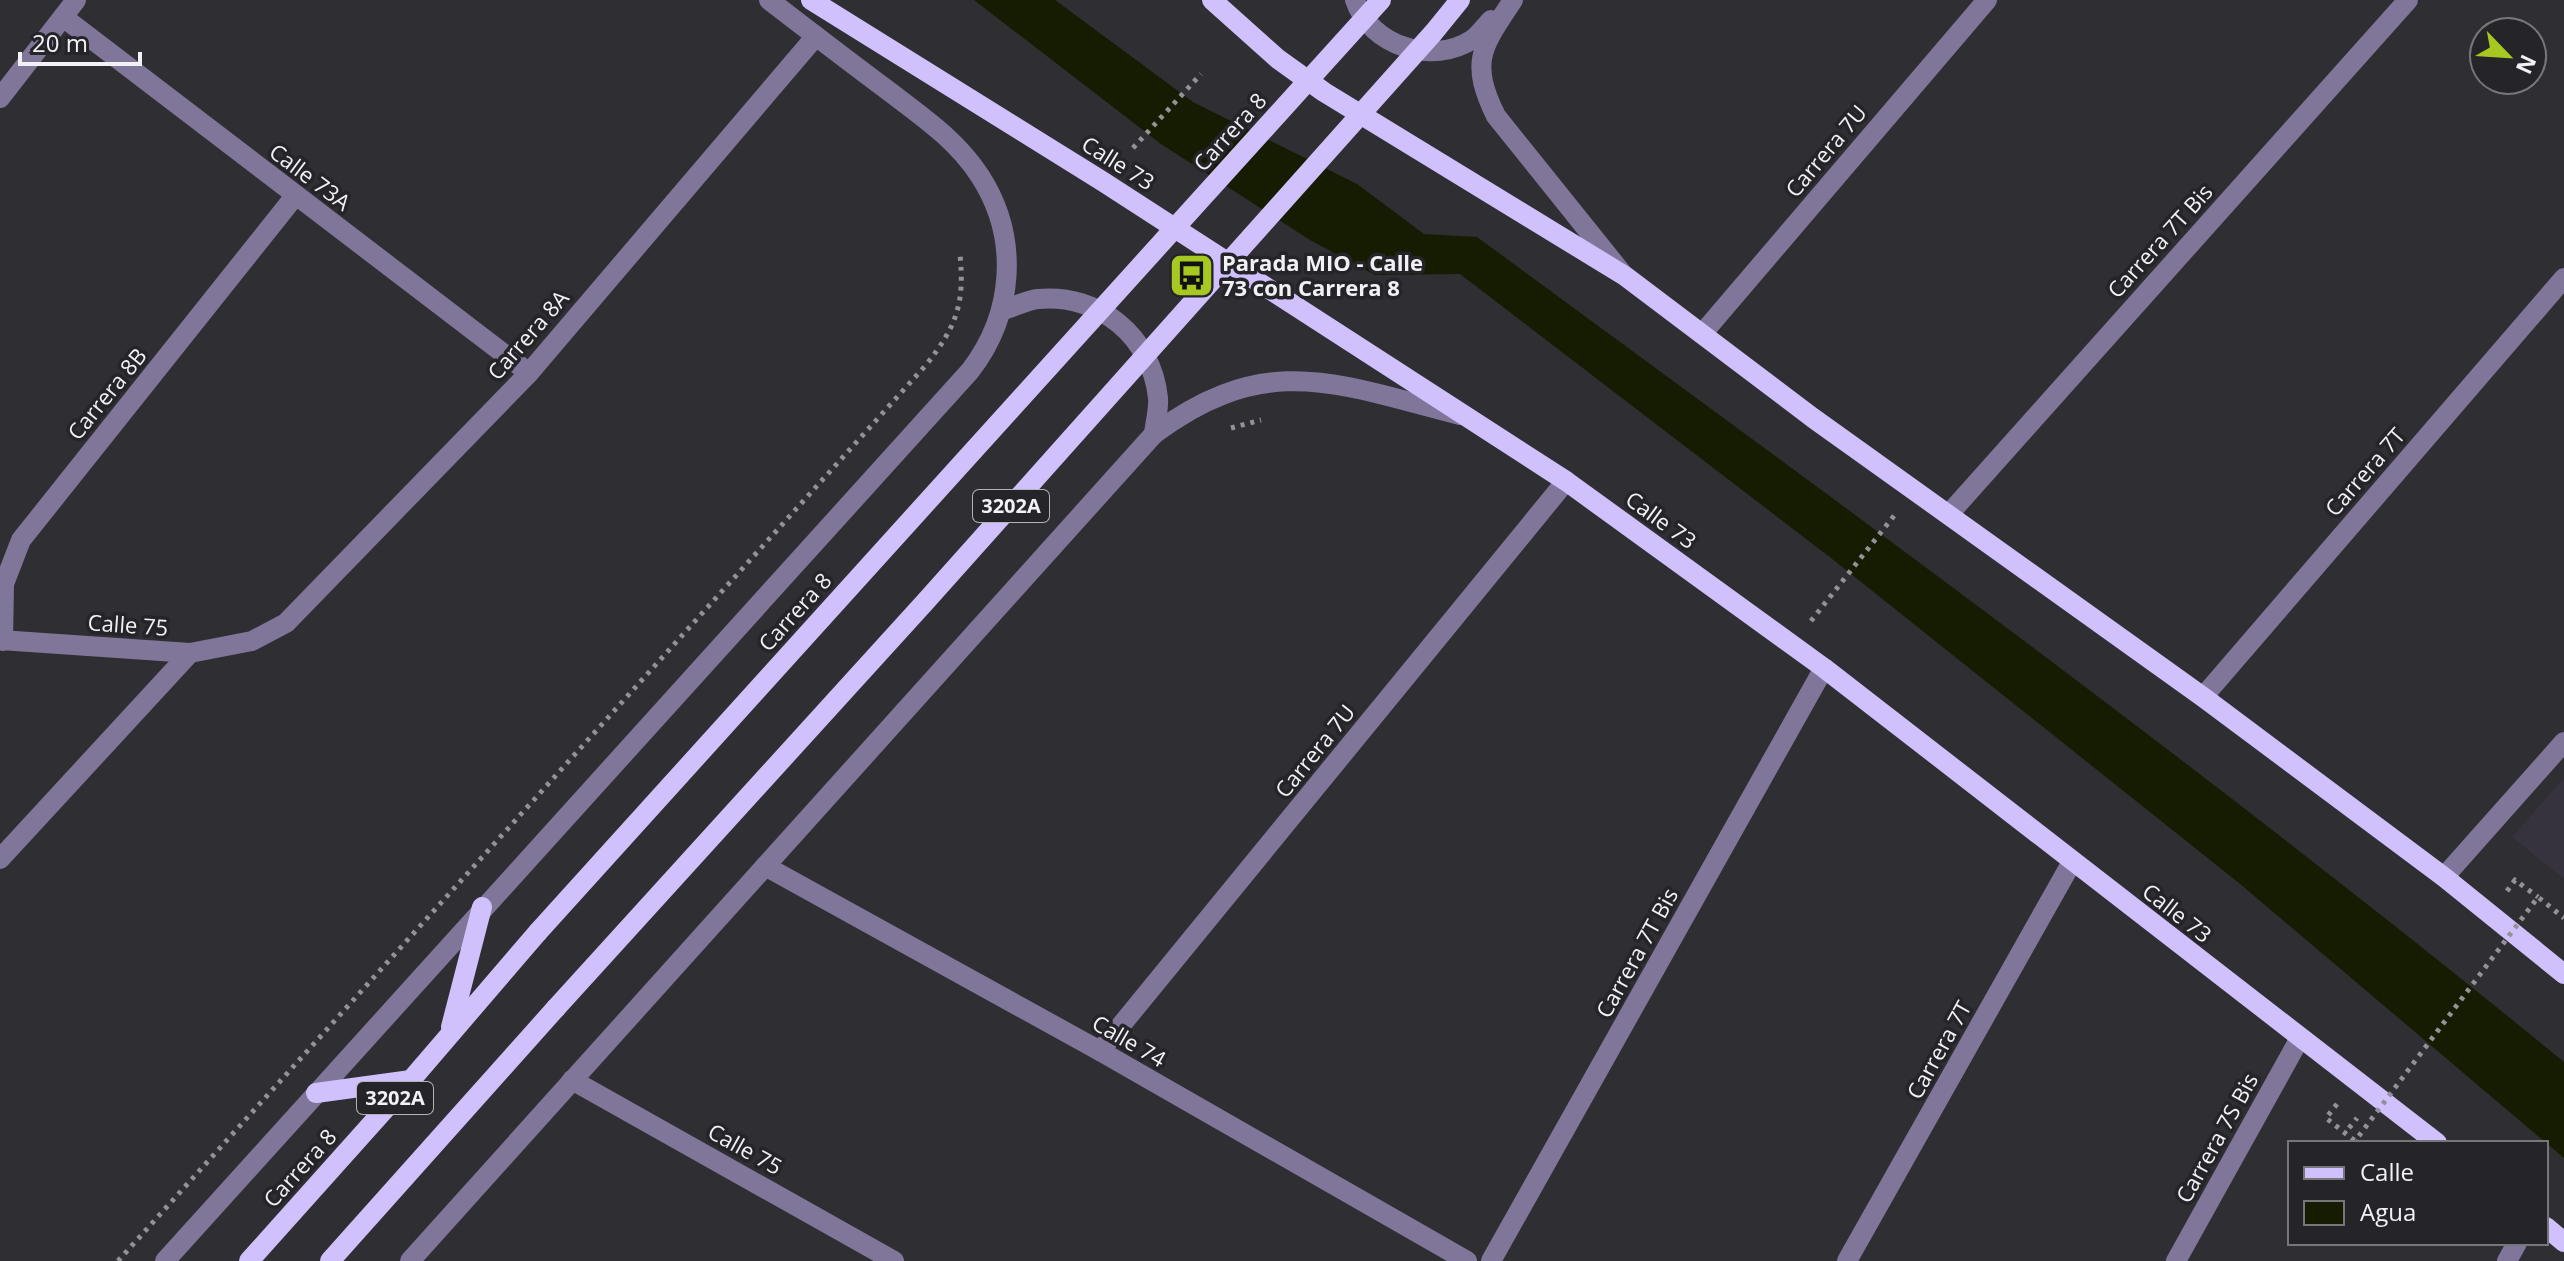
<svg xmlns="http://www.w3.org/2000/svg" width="2564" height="1261" font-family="'Open Sans',sans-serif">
	<rect width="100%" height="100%" fill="#2f2e33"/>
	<polygon fill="#36333f" points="2564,778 2564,879 2512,837"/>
	<path fill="#151c01" d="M974,0h81l138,102 164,82 67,50 53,3c367,269 735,537 1087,825v96l-325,-275 -408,-325 -371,-284 -85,1 -65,-35 -149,-96z"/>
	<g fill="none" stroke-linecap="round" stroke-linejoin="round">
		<g stroke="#939297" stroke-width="5" stroke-dasharray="4 6" stroke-linecap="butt">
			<polyline points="1133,148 1201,74"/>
			<polyline points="1231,428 1261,420"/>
			<polyline points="1811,621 1897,512"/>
			<polyline points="2507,891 2515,880 2538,897"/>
			<polyline points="2337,1104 2326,1118 2355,1141"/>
			<polyline points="2349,1128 2357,1118"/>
			<path d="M118,1261l808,-896c30,-38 39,-61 34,-110"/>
		</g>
		<g stroke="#80769a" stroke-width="20">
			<path d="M1355,0c15,46 78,66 118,39 7,-5 12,-13 18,-19"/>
			<path d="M1513,0c-31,47 -44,61 -17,116l126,157"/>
			<polyline points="63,17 529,373"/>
			<polyline points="0,98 76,0"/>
			<path d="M1003,310c11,-3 24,-10 35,-11 61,-6 114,38 120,99 1,11 -3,25 -4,36"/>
			<polyline points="1702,334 1987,0"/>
			<polyline points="1949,514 2408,0"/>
			<polyline points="0,640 190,653 252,641 286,623 529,373 816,36"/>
			<polyline points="3,641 4,584 21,540 295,196"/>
			<polyline points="2203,697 2564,278"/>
			<polyline points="0,859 190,653"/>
			<polyline points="765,866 1100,1051 1467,1261"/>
			<polyline points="2444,877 2564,742"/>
			<polyline points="1100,1051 1566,481"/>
			<polyline points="572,1080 894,1261"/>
			<path d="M165,1261l805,-890c44,-57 50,-133 10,-195 -24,-37 -60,-61 -94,-87 -39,-29 -78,-59 -117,-89"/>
			<path d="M410,1261l744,-827c113,-84 183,-50 306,-19"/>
			<polyline points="1491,1261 1824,668"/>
			<polyline points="1847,1261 2072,862"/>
			<polyline points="2176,1261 2300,1038"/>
			<polyline points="2507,1261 2517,1243"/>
		</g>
		<g stroke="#d0c0fc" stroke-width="20">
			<polyline points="811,0 1102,181 1566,481 1824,668 2437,1143"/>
			<polyline points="1212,0 1278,59 1324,92 1625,276 1813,418 2203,697 2444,877 2564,974"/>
			<polyline points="451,1027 482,907"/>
			<polyline points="316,1093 411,1080"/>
			<polyline points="2546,1227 2564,1242"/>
			<polyline points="249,1261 411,1080 538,932"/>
			<polyline points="330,1261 556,1008"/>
		</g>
		<polyline stroke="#939297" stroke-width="5" stroke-dasharray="4 6" stroke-linecap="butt" points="2358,1143 2355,1141 2538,897 2564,918"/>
		<g stroke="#d0c0fc" stroke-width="20">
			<polyline points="538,932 1381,0"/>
			<polyline points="556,1008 926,601 1434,32 1460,0"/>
		</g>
	</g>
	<defs>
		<symbol id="bus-square" viewBox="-11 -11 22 22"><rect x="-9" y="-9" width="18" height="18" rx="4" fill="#a6c821" stroke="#252429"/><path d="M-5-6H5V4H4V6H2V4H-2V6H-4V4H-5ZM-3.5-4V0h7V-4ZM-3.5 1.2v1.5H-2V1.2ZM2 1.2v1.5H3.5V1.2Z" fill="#111"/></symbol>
	</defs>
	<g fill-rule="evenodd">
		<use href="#bus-square" x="1166" y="250" width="51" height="51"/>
	</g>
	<g text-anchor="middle" stroke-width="7" stroke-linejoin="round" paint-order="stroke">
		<g fill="#252429" stroke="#b4b4b8" stroke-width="2">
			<rect x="973" y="490" width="76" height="32" rx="6"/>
			<rect x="357" y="1082" width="76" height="32" rx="6"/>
		</g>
		<g font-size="20" font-weight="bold" fill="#f2f1f5">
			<text x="1011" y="513">3202A</text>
			<text x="395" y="1105">3202A</text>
		</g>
		<g font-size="22" fill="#f2f1f5" stroke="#252429">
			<text transform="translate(1230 132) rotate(-48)" y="8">Carrera 8</text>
			<text transform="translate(1826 151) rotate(-50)" y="8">Carrera 7U</text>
			<text transform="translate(1118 163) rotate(32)" y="8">Calle 73</text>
			<text transform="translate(310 177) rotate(37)" y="8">Calle 73A</text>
			<text transform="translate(2160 241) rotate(-48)" y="8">Carrera 7T Bis</text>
			<text transform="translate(528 335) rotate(-49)" y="8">Carrera 8A</text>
			<text transform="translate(107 394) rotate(-51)" y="8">Carrera 8B</text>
			<text transform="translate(2365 472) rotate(-49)" y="8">Carrera 7T</text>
			<text transform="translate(1661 520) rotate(36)" y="8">Calle 73</text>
			<text transform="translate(795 612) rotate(-48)" y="8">Carrera 8</text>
			<text transform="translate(128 625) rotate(4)" y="8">Calle 75</text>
			<text transform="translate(1315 751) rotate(-51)" y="8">Carrera 7U</text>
			<text transform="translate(2177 913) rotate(38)" y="8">Calle 73</text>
			<text transform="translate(1637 953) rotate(-61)" y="8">Carrera 7T Bis</text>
			<text transform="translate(1129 1041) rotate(30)" y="8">Calle 74</text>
			<text transform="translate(1939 1050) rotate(-61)" y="8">Carrera 7T</text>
			<text transform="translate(2217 1138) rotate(-61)" y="8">Carrera 7S Bis</text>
			<text transform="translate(745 1149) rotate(29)" y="8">Calle 75</text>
			<text transform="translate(300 1168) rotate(-48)" y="8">Carrera 8</text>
		</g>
		<g font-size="22" font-weight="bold" fill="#f2f1f5" stroke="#252429" text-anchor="start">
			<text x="1222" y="271">Parada MIO - Calle<tspan x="1222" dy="25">73 con Carrera 8</tspan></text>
		</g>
	</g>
	<rect x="2288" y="1141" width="260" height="104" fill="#252429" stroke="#77767b" stroke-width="2"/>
	<rect x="2304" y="1167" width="40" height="12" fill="#d0c0fc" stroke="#77767b" stroke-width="2"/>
	<text x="2360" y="1181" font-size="24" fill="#f2f1f5">Calle</text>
	<rect x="2304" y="1201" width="40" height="24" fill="#151c01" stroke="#77767b" stroke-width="2"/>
	<text x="2360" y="1221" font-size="24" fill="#f2f1f5">Agua</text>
	<g transform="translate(2508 56) rotate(115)"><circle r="38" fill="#252429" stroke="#77767b" stroke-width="2"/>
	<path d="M0-6L14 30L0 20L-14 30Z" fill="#a6c821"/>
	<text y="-12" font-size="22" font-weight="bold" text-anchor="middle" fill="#f2f1f5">N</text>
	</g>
	<path d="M20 52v12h120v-12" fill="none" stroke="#f2f1f5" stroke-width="4"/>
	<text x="32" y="52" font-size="24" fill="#f2f1f5" stroke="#252429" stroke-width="6" paint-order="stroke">20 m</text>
</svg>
